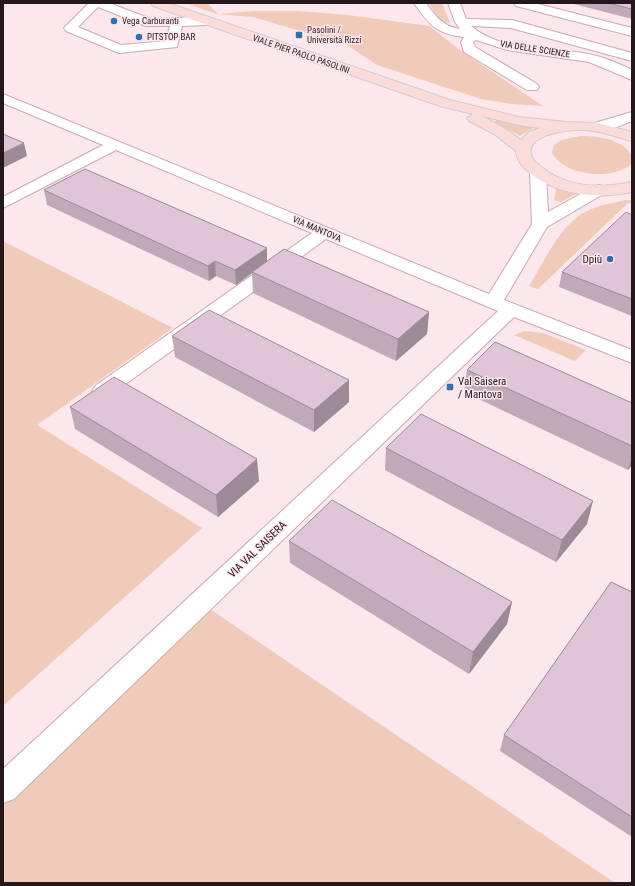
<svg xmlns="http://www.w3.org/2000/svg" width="635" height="886" font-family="'Roboto Condensed',sans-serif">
	<rect width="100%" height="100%" fill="#fce7ed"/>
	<g fill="#f1cbba">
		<polygon points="185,3 207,3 218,14 254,11 297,11 348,15 429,26 460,50 543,106 512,104 481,99 377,65 347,45 253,17 217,14"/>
		<path d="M429,3h13l8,20c-12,-1 -15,-11 -21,-20z"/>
		<polygon points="498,119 535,127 520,136 494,122"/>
		<path d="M580,136c17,0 40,2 51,18v10c-18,17 -67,12 -79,-11l2,-8 8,-5z"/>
		<polygon points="557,185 579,192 561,202 554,200"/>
		<path d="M626,200h6v4l-4,-1 -90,86 -9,-3c15,-24 32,-63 58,-75 12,-6 25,-8 39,-11z"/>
		<polygon points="3,241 173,328 37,425 202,528 3,706"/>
		<polygon points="525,331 543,333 586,350 575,361 514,335"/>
		<polygon points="201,603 615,883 3,883 3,789"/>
	</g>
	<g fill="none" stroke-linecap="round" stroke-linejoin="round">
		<defs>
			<g id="minor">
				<path d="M89,3h20l42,16 56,-2 6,4 -6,4 -25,1 -5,21 -58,6 -53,-22 -2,-3zM98,7l48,19h24l-4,15 -45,4 -43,-18z"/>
				<path d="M414,3h12c9,13 18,24 34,26l-5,-7 -7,-19h12l6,16 46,1 120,33v8l-121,-33 -40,-2c29,25 76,21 112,27 17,3 34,9 49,17v10l-43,-18 -82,-12 -31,-10 -3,2 2,5 62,37 2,3 -2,3h-10l-63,-38 -3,-10 3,-5c-27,-3 -35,-12 -50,-34z"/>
				<polygon points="514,3 534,3 632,28 632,36 516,6"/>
				<polygon points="3,94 489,294 532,224 530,173 532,170 544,170 546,173 548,212 593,187 599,185 605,187 607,190 605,193 547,227 504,300 632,350 632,363 514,317 14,799 3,803 3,769 498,311 326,239 109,396 102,398 95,396 92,391 95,386 312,233 116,150 3,208 3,197 103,145 3,103"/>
				<path d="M632,112v9c-12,5 -28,12 -41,9l-2,-3 2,-3z"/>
			</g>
			<path id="major" d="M151,3h17l282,97 69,17 47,5 31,1 35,9v9c-16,-4 -30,-10 -47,-11 -14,-1 -66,4 -52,29 3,4 7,7 11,10 25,19 59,19 88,13v10c-34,7 -73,4 -101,-18 -7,-5 -14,-13 -15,-23l-22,-17 -25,-13 -2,-3 6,-4 -33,-8 -287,-100zM482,116l37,9 21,3 -11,4 -8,8 -17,-12z"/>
		</defs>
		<use href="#minor" stroke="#c9a9b2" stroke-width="2"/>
		<use href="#major" stroke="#cfcccd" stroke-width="2"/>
		<use href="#minor" fill="#fff" fill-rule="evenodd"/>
		<use href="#major" fill="#fcdcda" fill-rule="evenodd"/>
	</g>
	<g fill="#c1a9ba">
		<polygon points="570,3 632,3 632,19"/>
		<polygon points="44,190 429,312 427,334 396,361 253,293 252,273 236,285 216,276 209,281 47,205"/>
		<polygon points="632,215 632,316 559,287 562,272"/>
		<polygon points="172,336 349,380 349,402 314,432 175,357"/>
		<polygon points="467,370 632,403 632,465 628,470 464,392"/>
		<polygon points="70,407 259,481 218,517 75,429"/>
		<polygon points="386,448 587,524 556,562 385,470"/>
		<polygon points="289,541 512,602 507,624 469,674 290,563"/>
		<polygon points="632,592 632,837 500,751 504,735"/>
	</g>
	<g fill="#9d8a97">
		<polygon points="24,143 27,156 3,168 3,153"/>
		<polygon points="267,248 267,263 252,272 252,273 236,285 235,270"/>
		<polygon points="215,261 216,276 209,281 208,266"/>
		<polygon points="429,312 427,334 396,361 398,339"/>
		<polygon points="349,380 349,402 314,432 314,410"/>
		<polygon points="632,458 632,465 628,470"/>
		<polygon points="257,459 259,481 218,517 216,495"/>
		<polygon points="593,501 587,524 556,562 562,540"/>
		<polygon points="512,602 507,624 469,674 473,652"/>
	</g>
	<g fill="#e0c5d8" stroke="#9d8a97">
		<polygon points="608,3 632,3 632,9"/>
		<polygon points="3,134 24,143 3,153"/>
		<polygon points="85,169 267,248 235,270 215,261 208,266 44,190"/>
		<polygon points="626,212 632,215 632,299 562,272"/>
		<polygon points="284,249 429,312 398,339 252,272"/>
		<polygon points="209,310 349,380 314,410 172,336"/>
		<polygon points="495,342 632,403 632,446 467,370"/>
		<polygon points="114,377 257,459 216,495 70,407"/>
		<polygon points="421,414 593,501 562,540 386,448"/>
		<polygon points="332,500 512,602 473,652 289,541"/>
		<polygon points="611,582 632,592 632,817 504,735"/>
	</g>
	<g fill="#2f72a8" stroke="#fce7ed" stroke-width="1.5">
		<circle cx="114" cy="21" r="4"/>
		<rect x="295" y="31" width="8" height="8" rx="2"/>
		<circle cx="139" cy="37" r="4"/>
		<circle cx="610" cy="259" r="4"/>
		<rect x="446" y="383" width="8" height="8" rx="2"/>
	</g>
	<g text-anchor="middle" stroke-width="3" stroke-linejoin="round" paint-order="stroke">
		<g font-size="9" fill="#24181c" stroke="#fce7ed" text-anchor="start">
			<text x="122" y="24">Vega Carburanti</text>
			<text x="307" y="33">Pasolini /<tspan x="307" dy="10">Università Rizzi</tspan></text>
			<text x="147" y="40">PITSTOP BAR</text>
		</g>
		<g font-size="9" fill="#24181c" stroke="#fce7ed">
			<text transform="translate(535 49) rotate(9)" y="3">VIA DELLE SCIENZE</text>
			<text transform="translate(301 54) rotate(19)" y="3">VIALE PIER PAOLO PASOLINI</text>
			<text transform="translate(317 229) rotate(23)" y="3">VIA MANTOVA</text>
		</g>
		<g font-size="11" fill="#24181c" stroke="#fce7ed" text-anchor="end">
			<text x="602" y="263">Dpiù</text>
			<text x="458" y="385" text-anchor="start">Val Saisera<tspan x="458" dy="13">/ Mantova</tspan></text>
		</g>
		<g font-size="11" fill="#24181c" stroke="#fce7ed">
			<text transform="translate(257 549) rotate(-44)" y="4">VIA VAL SAISERA</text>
		</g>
	</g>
	<rect width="635" height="886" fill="none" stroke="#24181c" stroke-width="8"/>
</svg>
